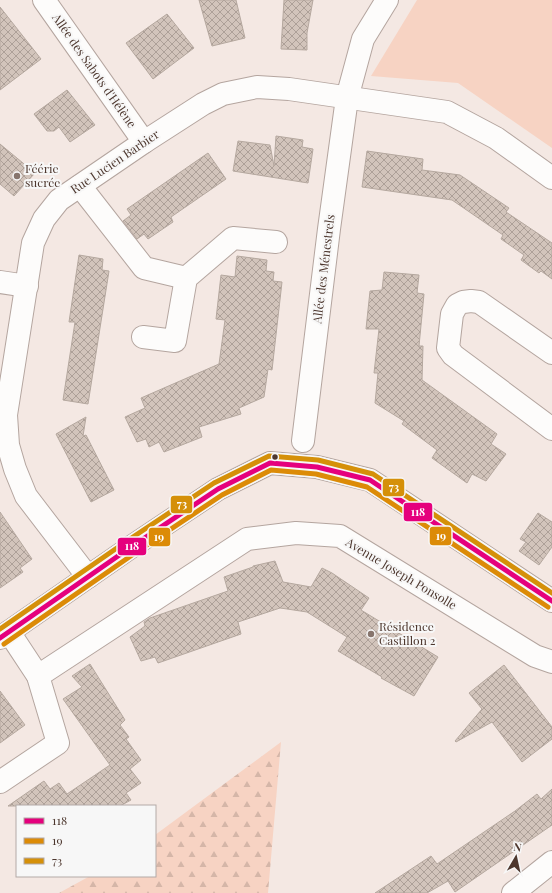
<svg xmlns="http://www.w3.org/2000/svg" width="552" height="893" font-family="'Playfair Display',serif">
	<defs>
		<pattern id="forest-firs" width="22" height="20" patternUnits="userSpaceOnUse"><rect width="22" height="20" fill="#f7d3c3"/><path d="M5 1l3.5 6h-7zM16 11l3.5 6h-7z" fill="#d5b6a8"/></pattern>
		<pattern id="building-cross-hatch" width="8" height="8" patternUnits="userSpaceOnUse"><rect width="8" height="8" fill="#d2c4bb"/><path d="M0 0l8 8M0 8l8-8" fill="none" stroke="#ada098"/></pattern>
	</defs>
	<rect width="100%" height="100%" fill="#f4e8e3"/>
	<polygon fill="#f7d3c3" points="417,0 552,0 552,148 458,83 371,76"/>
	<polygon fill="url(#forest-firs)" points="281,742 268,893 59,893 90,876 155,876 155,835"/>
	<g fill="url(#building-cross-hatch)" stroke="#b5a89f">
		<polygon points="199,0 236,0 245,38 212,46"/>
		<polygon points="284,0 313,0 307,33 307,50 281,49"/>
		<polygon points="0,7 41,59 0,90"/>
		<polygon points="167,14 194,48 153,79 126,43"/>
		<polygon points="67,90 95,125 70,142 59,127 54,131 47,131 34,114"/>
		<polygon points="276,136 303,140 302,147 313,149 308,183 233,171 238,141 270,145 274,166"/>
		<polygon points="0,144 35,173 14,196 0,184"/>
		<polygon points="367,151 423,159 422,170 460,175 509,208 506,212 552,243 552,279 541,271 539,273 521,260 524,255 501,239 503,235 452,200 362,187"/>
		<polygon points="208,153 226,179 171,217 173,222 148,239 144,234 137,239 123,221 131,215 127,209"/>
		<polygon points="79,255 103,259 102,270 109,271 88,404 63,400 75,322 69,322"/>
		<polygon points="237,256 267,260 266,271 274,272 273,281 282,282 272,370 268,369 264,397 239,408 241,414 199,427 202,437 164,452 159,442 149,447 146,439 137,442 125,417 145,408 141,398 219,364 225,320 216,319 221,275 235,277"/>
		<polygon points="384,272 419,275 417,293 424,294 419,346 423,346 422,380 497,434 491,444 506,454 486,481 472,474 467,483 432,458 437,450 402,424 404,421 375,403 378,373 374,373 379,329 366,329 370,291 382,290"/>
		<polygon points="86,417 83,436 86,435 114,490 91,502 56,434"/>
		<polygon points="0,512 32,559 20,568 23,572 0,588"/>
		<polygon points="538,513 552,522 552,547 539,565 519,551 526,542 520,539"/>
		<polygon points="275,561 283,582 311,587 322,568 332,573 369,598 361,610 438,657 414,696 381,678 382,677 338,651 347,637 307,612 287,609 280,608 238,622 241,634 158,663 155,657 141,661 130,637 145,626 144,622 150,618 228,591 224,577 253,567 253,566"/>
		<polygon points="90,664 125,720 120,725 129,737 126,739 141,760 130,769 141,783 126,793 131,800 120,806 8,806 44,781 50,789 59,783 67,794 110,765 63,699 82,687 72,676"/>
		<polygon points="504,665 552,727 552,739 522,762 492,722 456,742 455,741 482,709 469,693"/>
		<polygon points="0,691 25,725 0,743"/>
		<polygon points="552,789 552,825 455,892 448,881 427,893 375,893 431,856 437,864 515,811 537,794 541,799"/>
	</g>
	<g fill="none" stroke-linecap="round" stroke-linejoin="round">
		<defs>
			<g id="street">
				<polyline points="44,0 144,142"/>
				<polyline points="80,186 144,268 186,278"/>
				<polyline points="0,282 27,286"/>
				<polyline points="143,337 175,341 186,278 233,238 276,242"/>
				<polyline points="552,353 479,302 471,301 463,302 457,305 452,314 448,348 453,355 552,429"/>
				<polyline points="303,441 329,229 347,98 363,39 387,0"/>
				<polyline points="88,577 26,496 15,469 8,445 6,415 33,243 44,219 59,200 144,142 203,104 223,94 257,87 289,89 447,112 496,138 552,178"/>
				<polyline points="0,638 131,547 218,489 270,463 317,467 370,480 552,601"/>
				<polyline points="38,676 247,539 296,533 340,536 535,656 552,662"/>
				<polyline points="0,782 58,743 38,676 9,632"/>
				<polyline points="513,893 552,862"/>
			</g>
		</defs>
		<use href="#street" stroke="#b4a59f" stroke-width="24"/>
		<use href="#street" stroke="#fdfcfb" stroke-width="22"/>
		<defs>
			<polyline id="bus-1" points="0,638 131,547 218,489 270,463 317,467 370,480 552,601"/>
			<polyline id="bus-2" points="4,644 135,553 222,495 271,470 316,474 367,487 548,607"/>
			<polyline id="bus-3" points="0,629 127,541 214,483 269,456 318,460 373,474 552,593"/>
		</defs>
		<use href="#bus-1" stroke="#f7f7f7" stroke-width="8"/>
		<use href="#bus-2" stroke="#f7f7f7" stroke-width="8"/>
		<use href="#bus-3" stroke="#f7f7f7" stroke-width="8"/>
		<use href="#bus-1" stroke="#e5007d" stroke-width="5"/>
		<use href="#bus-2" stroke="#dc8b07" stroke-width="5"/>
		<use href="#bus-3" stroke="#d59009" stroke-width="5"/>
	</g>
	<g fill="#87756d" stroke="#f7f7f7" stroke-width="1.5">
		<circle cx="17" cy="176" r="4"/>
		<circle cx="371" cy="634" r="4"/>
	</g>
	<circle fill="#4d372e" stroke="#f7f7f7" stroke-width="1.5" cx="275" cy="457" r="3.5"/>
	<g text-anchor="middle" stroke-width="4" stroke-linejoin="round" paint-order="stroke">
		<g font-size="12" fill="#4d372e" stroke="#f7f7f7">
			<text transform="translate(94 71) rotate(55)" y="4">Allée des Sabots d'Hélène</text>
			<text transform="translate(115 162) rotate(-34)" y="4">Rue Lucien Barbier</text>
			<text transform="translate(324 269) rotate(-83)" y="4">Allée des Ménestrels</text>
			<text transform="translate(401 574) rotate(31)" y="4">Avenue Joseph Ponsolle</text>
		</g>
		<g font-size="12" fill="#4d372e" stroke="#f7f7f7" text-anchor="start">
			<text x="25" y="173">Féérie<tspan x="25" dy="14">sucrée</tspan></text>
			<text x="379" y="631">Résidence<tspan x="379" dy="14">Castillon 2</tspan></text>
		</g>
	</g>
	<g stroke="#f7f7f7" stroke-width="1.5">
		<rect x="382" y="478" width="23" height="19" rx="4" fill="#d59009"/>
		<rect x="170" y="495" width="23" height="19" rx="4" fill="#d59009"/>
		<rect x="403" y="502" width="30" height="20" rx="4" fill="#e5007d"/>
		<rect x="429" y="526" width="23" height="20" rx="4" fill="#dc8b07"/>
		<rect x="148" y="527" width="23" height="20" rx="4" fill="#dc8b07"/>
		<rect x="117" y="537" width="30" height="19" rx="4" fill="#e5007d"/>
	</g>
	<g font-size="11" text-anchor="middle" font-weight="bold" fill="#fff">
		<text x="394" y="491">73</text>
		<text x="182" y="508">73</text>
		<text x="418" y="516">118</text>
		<text x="441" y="540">19</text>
		<text x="159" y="541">19</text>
		<text x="132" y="550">118</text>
	</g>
	<rect x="16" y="805" width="140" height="72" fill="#f7f7f7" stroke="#b3aaa7"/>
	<rect x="24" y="818" width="20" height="6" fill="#e5007d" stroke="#b3aaa7"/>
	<text x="52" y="825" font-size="12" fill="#4d372e">118</text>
	<rect x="24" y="838" width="20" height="6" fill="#dc8b07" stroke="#b3aaa7"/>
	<text x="52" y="845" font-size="12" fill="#4d372e">19</text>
	<rect x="24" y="858" width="20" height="6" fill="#d59009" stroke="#b3aaa7"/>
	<text x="52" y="865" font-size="12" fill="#4d372e">73</text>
	<g transform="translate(516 857) rotate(9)" stroke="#f7f7f7" stroke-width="3" paint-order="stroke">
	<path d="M0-3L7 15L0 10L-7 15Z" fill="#4d372e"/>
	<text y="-6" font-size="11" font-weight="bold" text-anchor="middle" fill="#4d372e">N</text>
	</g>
</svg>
